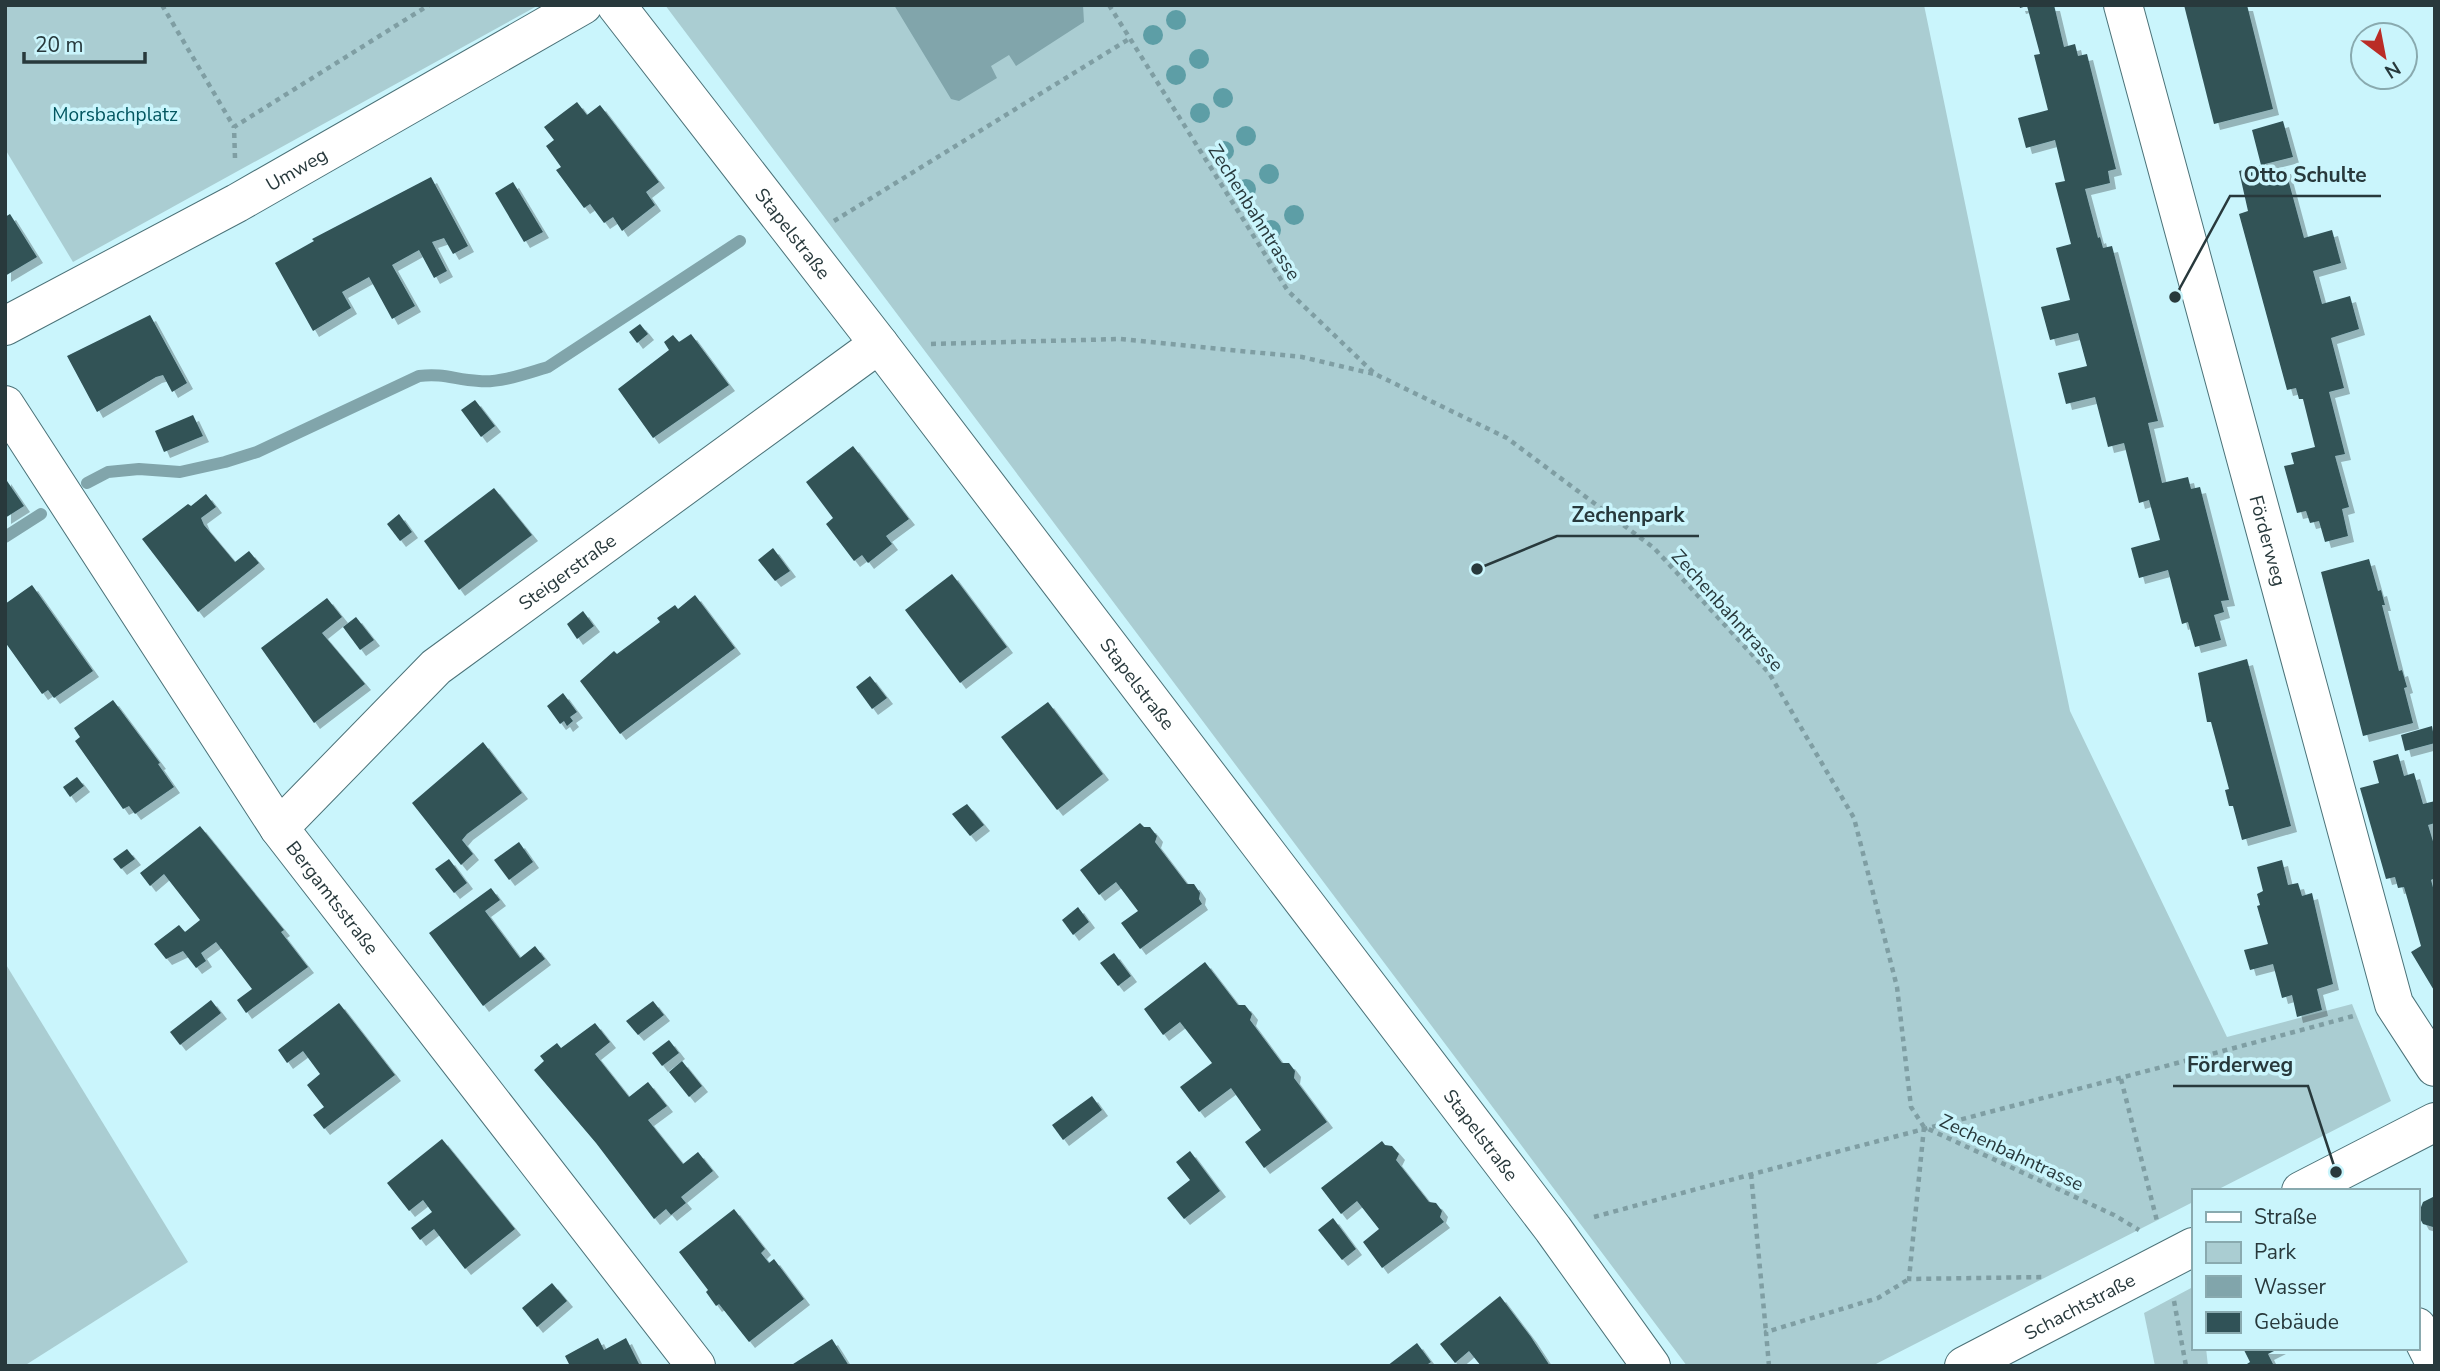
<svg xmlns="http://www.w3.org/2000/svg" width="2440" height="1371" font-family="'Nunito Sans',sans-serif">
	<defs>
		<filter id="shadow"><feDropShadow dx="6" dy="6" stdDeviation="0" flood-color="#0004"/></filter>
	</defs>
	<rect width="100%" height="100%" fill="#caf5fc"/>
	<g fill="#aacdd2">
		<polygon points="5,5 539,5 73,262 5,149"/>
		<polygon points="665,5 1924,5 2070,711 2227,1037 2352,1004 2391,1101 2215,1191 2193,1191 2193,1202 1872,1366 1687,1366"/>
		<polygon points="5,963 188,1262 24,1366 5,1366"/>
		<polygon points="2193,1287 2193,1348 2206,1348 2208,1366 2155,1366 2144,1313"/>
	</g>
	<polygon fill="#81a5ab" points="894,5 1083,5 1084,22 1016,66 1009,55 991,66 997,78 959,101 951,99"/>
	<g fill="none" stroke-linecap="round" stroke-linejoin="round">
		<g stroke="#81a5ab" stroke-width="12">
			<path d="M87,483l21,-11 31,-3 41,3 45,-10 32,-10 162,-76c26,-3 36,4 60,5 22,2 48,-8 69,-14l192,-126"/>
			<polyline points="5,537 41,514"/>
		</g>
	</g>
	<g fill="#305257" filter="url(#shadow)">
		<polygon points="2019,5 2054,5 2064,47 2075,44 2078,56 2087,54 2116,169 2108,171 2110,183 2085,189 2098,238 2100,237 2103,248 2112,246 2158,421 2148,423 2162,483 2188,477 2191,489 2200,487 2229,600 2221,601 2224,612 2214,615 2221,640 2195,647 2188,622 2182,624 2168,570 2139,578 2131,548 2160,540 2149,500 2139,503 2124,443 2108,447 2095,397 2066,404 2058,373 2087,366 2078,333 2050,340 2041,307 2070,300 2056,248 2071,244 2055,183 2065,181 2055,140 2026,148 2018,118 2048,110 2034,55 2040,54 2027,6 2020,8"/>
		<polygon points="2184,5 2247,5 2273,109 2214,124"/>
		<polygon points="577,102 587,115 600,105 659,182 646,192 655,205 622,231 613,217 604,223 590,204 584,208 556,170 561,167 546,146 554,140 544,127"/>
		<polygon points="2283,121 2293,157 2265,164 2267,172 2285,168 2304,238 2332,230 2341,263 2313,271 2322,304 2350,296 2359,329 2331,338 2344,388 2329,392 2345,454 2335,456 2349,507 2342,509 2348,536 2325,542 2319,521 2310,523 2306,511 2297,513 2284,466 2294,464 2291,453 2315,447 2303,399 2299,399 2296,388 2287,390 2239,214 2248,211 2239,171 2261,165 2252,130"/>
		<polygon points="431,177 468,246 453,254 444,238 432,242 447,271 434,278 419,250 392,265 415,306 392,319 369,277 342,292 351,308 313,331 275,263 314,241 312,239"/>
		<polygon points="513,182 543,232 524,242 495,193"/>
		<polygon points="10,214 37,257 5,276 5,217"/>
		<polygon points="150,315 187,383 172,392 163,375 156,377 97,412 67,356"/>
		<polygon points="640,324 648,334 637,343 629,332"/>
		<polygon points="691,334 729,385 653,438 618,389 669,350 664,342 673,335 679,342"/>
		<polygon points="475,400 495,426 481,437 461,410"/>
		<polygon points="193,415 203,436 164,452 155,431"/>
		<polygon points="853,446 909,519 886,536 892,544 868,563 862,555 854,561 826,524 833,518 806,482"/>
		<polygon points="5,478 24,506 5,518"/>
		<polygon points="494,488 532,535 459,590 424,541"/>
		<polygon points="206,494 216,507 201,518 204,525 235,562 249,551 259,563 198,612 142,539 188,504 191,506"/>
		<polygon points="399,514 412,532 400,541 387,524"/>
		<polygon points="773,548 790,571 775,581 758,560"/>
		<polygon points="2369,559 2378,591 2381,590 2385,605 2382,605 2399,671 2402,670 2407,687 2404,688 2413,723 2363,736 2321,572"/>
		<polygon points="952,574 1007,647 960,683 905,610"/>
		<polygon points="32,585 93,671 54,698 48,690 42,694 5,642 5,604"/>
		<polygon points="695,595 735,648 620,734 580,681 614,651 617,654 660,622 657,618 675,605 678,609"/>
		<polygon points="327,598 342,617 322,633 365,684 314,723 261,648"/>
		<polygon points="583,611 594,626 577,639 567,624"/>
		<polygon points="356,617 374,640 360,650 343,627"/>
		<polygon points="2247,659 2291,826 2242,840 2233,806 2229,806 2225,790 2229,789 2211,722 2207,722 2198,673"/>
		<polygon points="870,676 887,698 872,709 856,687"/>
		<polygon points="563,693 577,712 570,717 573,721 567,726 564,721 560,724 547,706"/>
		<polygon points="113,700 160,763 158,764 174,787 135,814 129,806 123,809 75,741 80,737 74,728"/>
		<polygon points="1048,702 1103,774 1057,810 1001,737"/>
		<polygon points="2432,726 2435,743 2405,751 2401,735"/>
		<polygon points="483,742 522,793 467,834 462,840 473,854 461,865 412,803"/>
		<polygon points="2398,754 2404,776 2414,773 2423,804 2435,801 2435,823 2428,825 2435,848 2435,878 2431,880 2435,895 2435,992 2411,952 2421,946 2404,887 2398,888 2395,877 2386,879 2360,788 2379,783 2373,761"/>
		<polygon points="77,777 84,786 70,797 63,787"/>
		<polygon points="967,804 984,825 970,836 952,814"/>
		<polygon points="1140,823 1144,827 1150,827 1157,836 1155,842 1187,884 1194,884 1200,893 1199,899 1202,904 1140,949 1121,923 1138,911 1116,882 1099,895 1080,870"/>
		<polygon points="200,826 284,930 281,932 308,967 246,1013 237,1000 252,989 216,942 201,953 206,961 196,968 183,951 166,959 154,944 179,925 185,932 200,920 164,874 150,886 140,873"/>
		<polygon points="519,842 533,862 509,880 494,860"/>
		<polygon points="127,849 135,859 121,869 113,859"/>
		<polygon points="449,859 467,883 454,893 435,869"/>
		<polygon points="2282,860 2288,885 2298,883 2302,896 2312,893 2333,984 2317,989 2322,1010 2297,1017 2292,995 2282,998 2273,964 2250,970 2244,950 2268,944 2257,906 2260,905 2257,894 2263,891 2257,867"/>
		<polygon points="491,888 500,900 485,911 520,958 535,946 545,959 483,1006 429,933"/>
		<polygon points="1078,907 1089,922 1073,935 1062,920"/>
		<polygon points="1114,953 1131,976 1118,986 1100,963"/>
		<polygon points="1205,962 1238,1005 1245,1005 1252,1014 1250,1020 1282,1063 1289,1063 1295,1071 1294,1078 1327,1122 1264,1168 1245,1142 1261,1130 1231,1088 1199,1112 1180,1087 1212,1063 1180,1022 1163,1035 1144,1009"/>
		<polygon points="211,1000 221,1013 180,1045 170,1032"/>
		<polygon points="653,1001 664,1015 638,1035 626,1021"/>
		<polygon points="339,1003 395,1075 324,1129 313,1115 324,1107 307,1085 320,1074 303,1051 287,1063 278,1050"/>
		<polygon points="595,1023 610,1042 595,1054 629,1097 648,1082 667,1106 648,1120 683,1164 698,1152 713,1171 681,1197 686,1203 671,1215 666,1209 654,1219 596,1143 534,1070 544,1061 540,1056 557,1043 561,1048"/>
		<polygon points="669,1040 679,1053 662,1066 652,1053"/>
		<polygon points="682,1061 702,1086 689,1097 669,1072"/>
		<polygon points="1092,1096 1102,1110 1063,1140 1052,1125"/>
		<polygon points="442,1139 515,1229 465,1269 434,1229 420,1240 411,1228 432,1212 423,1200 409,1211 387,1183"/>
		<polygon points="1382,1141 1385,1145 1392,1146 1399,1154 1396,1160 1429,1202 1436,1203 1442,1211 1440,1217 1444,1222 1382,1268 1363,1242 1379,1229 1357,1201 1341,1214 1321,1188"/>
		<polygon points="1190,1151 1220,1191 1184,1219 1167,1198 1190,1180 1176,1162"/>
		<polygon points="2435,1196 2435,1227 2433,1227 2423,1224 2418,1215 2423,1202"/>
		<polygon points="734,1209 765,1249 761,1253 769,1263 774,1259 804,1299 749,1342 719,1304 716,1306 706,1292 708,1290 679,1252"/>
		<polygon points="1333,1218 1356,1249 1342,1260 1318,1230"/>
		<polygon points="552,1283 567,1301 537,1327 522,1308"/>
		<polygon points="1500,1296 1531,1337 1550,1366 1481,1366 1469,1351 1455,1363 1440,1344"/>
		<polygon points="598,1338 604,1350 626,1338 640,1366 570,1366 565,1356"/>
		<polygon points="832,1339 849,1366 790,1366"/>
		<polygon points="1417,1343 1431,1362 1425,1366 1387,1366"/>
		<polygon points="2243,1348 2280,1348 2268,1354 2274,1366 2244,1366 2250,1362"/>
	</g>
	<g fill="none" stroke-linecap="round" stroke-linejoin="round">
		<defs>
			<g id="minor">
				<path id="s1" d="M616,5l263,339 674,885 98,137"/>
				<path id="s2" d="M2123,5l271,999 41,63"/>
				<path id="s3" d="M5,326l232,-123 346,-198"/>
				<path id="s4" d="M5,405l274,423 417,538"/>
				<path id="s5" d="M279,828l157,-161 443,-323"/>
				<polyline points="2301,1191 2435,1122"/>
				<polyline points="2417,1327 2435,1363"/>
				<path id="s6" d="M1964,1366l229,-119"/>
			</g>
		</defs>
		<use href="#minor" stroke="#4b7278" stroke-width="40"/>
		<g stroke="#7f9ea3" stroke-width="4.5" stroke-dasharray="5 5" stroke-linecap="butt">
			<polyline points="162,5 234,127"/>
			<polyline points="1109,5 1288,291 1375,374 1507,438 1654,548 1769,673 1854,818 1897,987 1911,1107 1924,1127 2114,1215 2139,1230"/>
			<polyline points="235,158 234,127 429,5"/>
			<polyline points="834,221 1129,39"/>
			<polyline points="931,344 1120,339 1302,357 1374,374"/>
			<polyline points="2121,1079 2157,1221"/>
			<polyline points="1924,1127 1909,1279 2045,1277"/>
			<polyline points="1751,1174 1766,1332"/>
			<path d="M1594,1217c254,-70 509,-133 763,-202"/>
			<polyline points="2174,1301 2186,1366"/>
			<polyline points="1769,1366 1766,1332 1878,1298 1909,1279"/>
		</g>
		<use href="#minor" stroke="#fff" stroke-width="38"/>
	</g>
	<g fill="#5d9ea6">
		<circle cx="1176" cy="20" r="10"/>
		<circle cx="1153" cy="35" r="10"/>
		<circle cx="1199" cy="59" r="10"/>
		<circle cx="1176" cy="75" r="10"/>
		<circle cx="1223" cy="98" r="10"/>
		<circle cx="1200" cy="113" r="10"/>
		<circle cx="1246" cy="136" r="10"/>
		<circle cx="1224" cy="151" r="10"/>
		<circle cx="1269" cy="174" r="10"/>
		<circle cx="1246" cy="189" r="10"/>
		<circle cx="1294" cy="215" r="10"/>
		<circle cx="1271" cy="230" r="10"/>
	</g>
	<g text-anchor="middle" stroke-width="7" stroke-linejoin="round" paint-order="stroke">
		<g font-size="19" fill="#035660" stroke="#caf5fc">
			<text x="115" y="121">Morsbachplatz</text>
		</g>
		<g font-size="19" fill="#28393c" stroke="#caf5fc">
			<text dy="7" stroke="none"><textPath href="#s3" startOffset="331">Umweg</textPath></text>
			<text transform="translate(1255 212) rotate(58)" y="7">Zechenbahntrasse</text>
			<text dy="7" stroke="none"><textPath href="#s1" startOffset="289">Stapelstraße</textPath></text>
			<text dy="7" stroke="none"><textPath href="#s2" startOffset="555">Förderweg</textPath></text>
			<text dy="7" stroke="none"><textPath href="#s5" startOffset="387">Steigerstraße</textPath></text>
			<text transform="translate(1728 610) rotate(48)" y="7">Zechenbahntrasse</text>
			<text dy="7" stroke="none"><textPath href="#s1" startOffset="856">Stapelstraße</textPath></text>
			<text dy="7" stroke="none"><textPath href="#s4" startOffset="592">Bergamtsstraße</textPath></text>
			<text dy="7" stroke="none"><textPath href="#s1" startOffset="1423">Stapelstraße</textPath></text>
			<text transform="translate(2012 1152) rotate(25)" y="7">Zechenbahntrasse</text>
			<text dy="7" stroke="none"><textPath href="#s6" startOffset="130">Schachtstraße</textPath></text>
		</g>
	</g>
	<path fill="none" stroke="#28393c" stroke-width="2.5" d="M2175 297L2230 196H2381M1477 569L1557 536H1699M2336 1172L2308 1086H2173"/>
	<g fill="#28393c" stroke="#caf5fc" stroke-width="2.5">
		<circle cx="2175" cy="297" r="7"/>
		<circle cx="1477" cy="569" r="7"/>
		<circle cx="2336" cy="1172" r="7"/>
	</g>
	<g font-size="21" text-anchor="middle" font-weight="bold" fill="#28393c" stroke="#caf5fc" stroke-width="7" stroke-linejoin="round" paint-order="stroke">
		<text x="2305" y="182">Otto Schulte</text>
		<text x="1628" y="522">Zechenpark</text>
		<text x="2240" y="1072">Förderweg</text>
	</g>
	<rect width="2440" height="1371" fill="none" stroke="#28393c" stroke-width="14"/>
	<rect x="2192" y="1189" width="228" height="161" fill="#caf5fc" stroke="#89aaaf" stroke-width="2"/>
	<rect x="2206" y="1212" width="35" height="10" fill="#ffffff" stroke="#89aaaf" stroke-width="2"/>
	<text x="2254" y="1224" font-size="21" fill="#28393c">Straße</text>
	<rect x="2206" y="1242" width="35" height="21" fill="#aacdd2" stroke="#89aaaf" stroke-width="2"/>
	<text x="2254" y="1259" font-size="21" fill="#28393c">Park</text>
	<rect x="2206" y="1276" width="35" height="21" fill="#81a5ab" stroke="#89aaaf" stroke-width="2"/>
	<text x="2254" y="1294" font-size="21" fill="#28393c">Wasser</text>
	<rect x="2206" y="1312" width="35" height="21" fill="#305257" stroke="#89aaaf" stroke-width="2"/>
	<text x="2254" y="1329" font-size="21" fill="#28393c">Gebäude</text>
	<g transform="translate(2384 56) rotate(148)"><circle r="33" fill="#caf5fc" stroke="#89aaaf" stroke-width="2"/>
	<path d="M0-5L12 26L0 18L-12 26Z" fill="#ba2c26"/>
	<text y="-10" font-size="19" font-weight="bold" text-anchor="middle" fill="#28393c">N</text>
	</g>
	<path d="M24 52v10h121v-10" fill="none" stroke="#28393c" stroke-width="3.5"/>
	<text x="35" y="52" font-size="21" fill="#28393c" stroke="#caf5fc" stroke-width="5" paint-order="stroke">20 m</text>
</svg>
